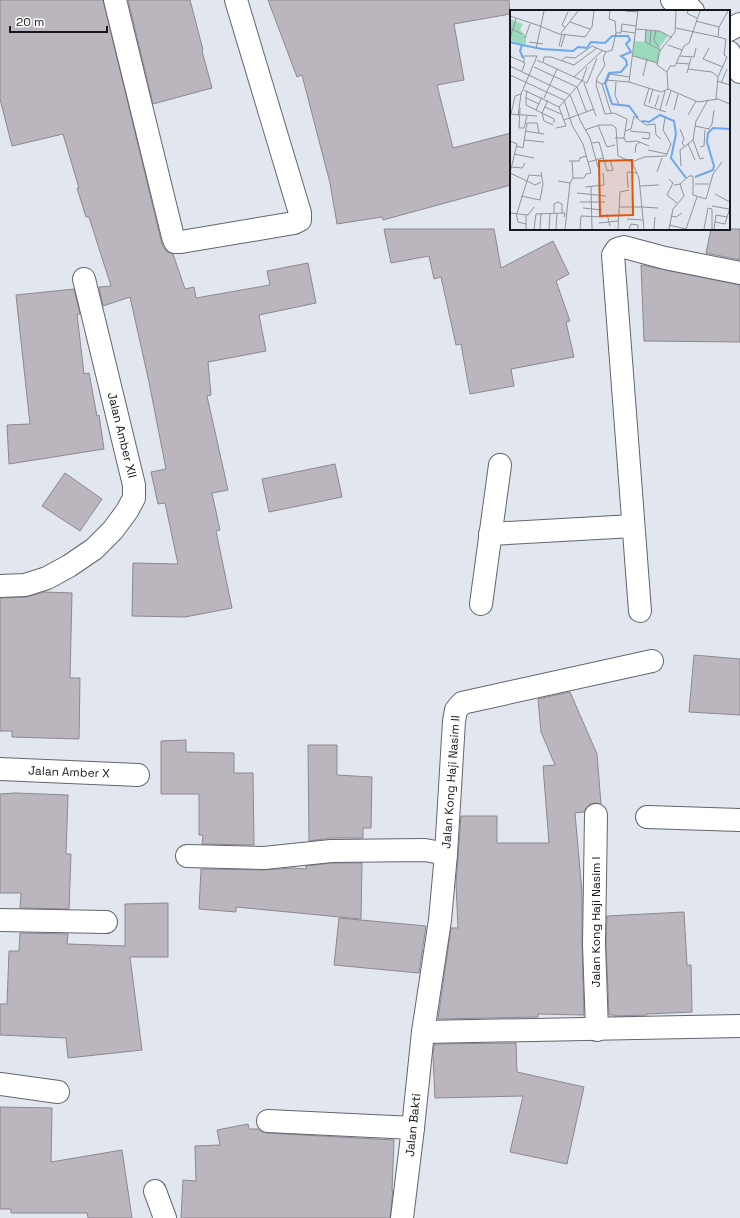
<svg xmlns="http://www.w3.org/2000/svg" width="740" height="1218" font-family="'Space Grotesk',sans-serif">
	<rect width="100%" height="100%" fill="#e2e6ee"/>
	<g fill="#bbb6bd" stroke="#8d888f">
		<polygon points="0,0 103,0 161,240 163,247 168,252 173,254 185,289 194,287 196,298 270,285 267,271 308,263 316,303 259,315 266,351 208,362 211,395 207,396 228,490 212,493 220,530 216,531 232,608 185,617 132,616 133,563 178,564 165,503 158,504 151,472 166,469 149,382 130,297 103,306 99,287 111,286 89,217 86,217 77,188 79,188 63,134 12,146 0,99"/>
		<polygon points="128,0 190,0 203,50 202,51 212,88 153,104"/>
		<polygon points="268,0 509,0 510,14 454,24 464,80 437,85 453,148 511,133 511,185 383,220 382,217 337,224 330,183 302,75 297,77"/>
		<polygon points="384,229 494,229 501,268 553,241 569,274 556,281 570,321 566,322 574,357 511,369 514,386 470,394 461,344 456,345 441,277 434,279 429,256 391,263"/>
		<polygon points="711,229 740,229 740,260 706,253"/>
		<polygon points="641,265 740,285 740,342 644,341"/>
		<polygon points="74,289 80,314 77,314 84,374 89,373 97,416 99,415 104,449 9,464 7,425 30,424 16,295"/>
		<polygon points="335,464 342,497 269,512 262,479"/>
		<polygon points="65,473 102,499 80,531 42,506"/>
		<polygon points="45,592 72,593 70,678 80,678 79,739 12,737 12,731 0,731 0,598 26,597"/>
		<polygon points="694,655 740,659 740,715 689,712"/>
		<polygon points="570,692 597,754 601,804 596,803 590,804 586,808 584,812 575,813 582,893 582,944 584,1015 538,1014 538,1017 438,1019 451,928 458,928 456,884 461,816 497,816 497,843 549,843 543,766 555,765 541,732 538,699"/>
		<polygon points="186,740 186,752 234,753 234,773 253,773 254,845 202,844 203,835 199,835 199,794 161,794 161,741"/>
		<polygon points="308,745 337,745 337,775 372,777 371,828 363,828 363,838 331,838 309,841"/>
		<polygon points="15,793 68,795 66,854 71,854 69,909 20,908 21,893 0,893 0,794"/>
		<polygon points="332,863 362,863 361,919 236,907 236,912 199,909 201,869 264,870 293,868 306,869 306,866"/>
		<polygon points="168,903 168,957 130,957 142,1050 68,1058 66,1038 0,1035 0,1004 7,1004 9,951 19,951 20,933 68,934 67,944 125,946 125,904"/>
		<polygon points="684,912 687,965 691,965 692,1012 647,1014 647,1015 614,1016 614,1015 609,1015 606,944 607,916"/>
		<polygon points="339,918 426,926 419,973 334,965"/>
		<polygon points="516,1043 517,1072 584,1087 567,1164 510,1152 523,1096 435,1098 433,1055 434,1044"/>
		<polygon points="0,1107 52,1108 51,1162 122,1150 132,1218 88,1218 87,1213 11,1213 11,1209 0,1209"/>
		<polygon points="248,1124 249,1129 259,1129 262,1132 267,1133 394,1140 392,1190 393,1190 390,1218 181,1218 183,1180 196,1181 195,1146 220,1145 217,1130"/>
	</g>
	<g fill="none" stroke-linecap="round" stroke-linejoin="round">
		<defs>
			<g id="minor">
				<polyline points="115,0 173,237 175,242 181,242 294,223 300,220 300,213 236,0"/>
				<polyline points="672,0 689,7 693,11"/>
				<polyline points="729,30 740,24"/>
				<polyline points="729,52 740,72"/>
				<polyline points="490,534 633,526"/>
				<polyline points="0,586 25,585 47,578 69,566 94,549 113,530 127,511 134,498 134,485 84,279"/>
				<polyline points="481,604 500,465"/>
				<polyline points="640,611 613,255 617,249 624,247 665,258 740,273"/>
				<polyline points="0,769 138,775"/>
				<polyline points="596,815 594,944 597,1030"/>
				<polyline points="647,817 740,820"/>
				<polyline points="187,856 264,858 331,851 425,850 446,854"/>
				<polyline points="0,920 106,922"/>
				<polyline points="423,1032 740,1026"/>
				<polyline points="0,1084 58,1092"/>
				<polyline points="268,1121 413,1128"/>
				<polyline points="155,1191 165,1218"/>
				<polyline points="402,1218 413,1128 423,1032 440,920 446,854 454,721 456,710 462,703 652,661"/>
			</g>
		</defs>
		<use href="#minor" stroke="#62666d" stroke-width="24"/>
		<use href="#minor" stroke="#fff" stroke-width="22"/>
	</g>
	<g text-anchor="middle" stroke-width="4" stroke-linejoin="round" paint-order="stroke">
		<g font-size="12" fill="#16171a" stroke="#fff">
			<text transform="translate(122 435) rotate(76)" y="4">Jalan Amber XII</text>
			<text transform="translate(69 772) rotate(2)" y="4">Jalan Amber X</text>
			<text transform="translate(451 782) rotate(-86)" y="4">Jalan Kong Haji Nasim II</text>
			<text transform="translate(596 922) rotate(-90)" y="4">Jalan Kong Haji Nasim I</text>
			<text transform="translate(413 1125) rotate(-84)" y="4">Jalan Bakti</text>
		</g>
	</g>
	<g transform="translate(510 10)">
		<rect width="220" height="220" fill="#e2e6ee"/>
		<path d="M0,9l13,5 -3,6 6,6v10l-16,-6zM136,20l14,1 8,5 -9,12 -13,-6 15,8 -3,13 -25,-7 1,-15 11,1z" fill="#9bdbbd"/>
		<path fill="none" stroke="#6ca7ef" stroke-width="2" d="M0,32l12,3 -2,6 3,7M12,35l20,4M32,39l31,2 5,-4 9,1 4,-6 14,1 7,-7h16l2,4 -4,4 5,8 -10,4 5,4 1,5 -6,7 -12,1 -4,10 7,21 17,2 9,12M132,111l7,1 11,-7 14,6 2,13 -5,24 15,20M185,167l18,-7 1,-4 -7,-24 1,-9 5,-5 17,1"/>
		<path fill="none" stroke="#909399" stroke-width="1" d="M115,1l13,1M177,1l1,3 9,4M0,6l30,10M186,11l23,6M60,12l20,7M30,16l19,8 26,3 7,-10 2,-16M0,18l12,6M56,18l-4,-3 6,-13M166,18l42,9M126,19l24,2 12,7M136,20l-1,12 16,8M111,21l14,2M146,21l-2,9 5,8M51,23l17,-22M106,23h5l1,-9 14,2M0,28l6,-19M15,28l5,-14M19,32l14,2M140,33l1,-13M158,35l14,5M49,36l3,-12M51,37l4,-13M199,38l-6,11 20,8M26,39l8,-38M96,42l-3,6 2,7 -8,13 -1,7 9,29 9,-1 13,6 -3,19h-9M96,42l6,-2 4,-17 -1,-12 -6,-2 1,-8M0,46l15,7 -3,8M123,46l25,7M170,46l14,1 2,-9M27,50l6,3 1,-6h7l23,8 23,-17M51,51l5,-4 9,1 17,-12 14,6M34,53l43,20 10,-25M166,53l14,1M0,56l60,29 11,27 9,16 8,29M24,57l43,20 9,24M178,59l24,3 6,5M157,62l3,-6h5l9,-20 5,-3 11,-32M177,63l4,-15M0,65l54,25 8,25 11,19 8,29 -5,1 -2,4h-11l-3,5 -5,46M133,66l4,-17M64,67l29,-27M96,70l23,2 32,10 7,-3M72,71l5,-14M86,71l6,3 9,29M207,71l13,4M106,72l-1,13 4,10M119,72l9,-71M74,73l12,33M211,73l6,-14M92,74l4,-1 4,-9 20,3M139,78l-5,17 22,7M158,79l-1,-17 -10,-7 2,-13 16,-20 1,-21M158,79l30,13 20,-3 12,5M14,80l35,17 7,19 -10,2M17,81l-1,7 13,6M16,88v7l28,14v4M34,88l13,-29M206,89l2,-22 9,-20 -3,-2 2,-16 -8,-2 1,-10 9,-16M139,93l4,-14M156,96l5,-15M35,97l16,7M49,97l23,-26M145,97l4,-12M10,98l-1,20h5l3,-12M26,100l6,-13M150,100l5,-19M164,100l4,-16M32,103l2,8 9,4M32,103l6,-13M0,104l27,2M1,104l4,-18 6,-2M178,105l8,-14M8,106l3,-22 16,-38h-13v7M54,110l30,-11M88,115l9,22 8,-2M185,116l14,3 3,-5 2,-14M170,119l4,10 -2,4 3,4M75,120l14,-5h13l4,3 2,28 14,6 7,16 5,51M15,121l19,3M115,121l6,-2 3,-13 12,9 9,-1 1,11 5,4M120,121l20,2 -1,6 -7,-1M114,128l2,4 11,-1 12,5M14,130l20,2M183,130l7,19 4,-1M0,131l7,3 -7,29M82,133l7,-1 8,29 6,-1 -3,-10M178,134l7,16M6,136l7,2 4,-25h10l2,10M190,137l4,-1 1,-16M138,140l19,4M125,143l1,-8 4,-3M4,144l20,4M59,151h10l1,-3 6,-2M62,151l1,17M78,152l15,-4M122,152l12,-5 22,-1 5,-12 -8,-14 2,-12M171,156l-1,-16 13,-10 3,-19 12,-21M1,157l11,1 3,-5M147,162l5,-14M0,163l17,8 -10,32M159,169l4,4 -6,12 10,8M48,171l12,2M31,172l-6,3 -8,-4 2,-6 12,1M170,174l9,-8h4v19l13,4 7,-25 9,-12M185,174h14M130,176l19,-1M75,177l19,-2 -1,-12M81,177l1,42M118,178l-1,-16 10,1M67,183l29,3M205,184l15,8M11,186l19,4 3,-16 -2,-12M70,192h25M202,196l17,3M109,197h23M132,197l16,1M73,198l19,2M0,203l18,2 6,-8M6,203l2,9 8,2M44,203v-9l4,-2 4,2v9M97,204l3,12M161,206l5,1 6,-4M117,209l16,1M205,212l10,2 2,-7M89,213l19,-2M159,215l17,4M16,219v-14M24,219l2,-15 29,-1 -1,4M30,219l1,-16M39,219l1,-16M46,219l1,-16M70,219l1,-13 22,1M108,219l2,-37 9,-2M119,219l2,-5 7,1v4M144,219l1,-12M159,219l4,-20 11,-13 -4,-12 -6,1M176,219l11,-32M194,219l4,-21 4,1v20M204,219l2,-14 11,2 3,-9"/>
		<path fill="#de560d" fill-opacity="0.15" stroke="#de560d" stroke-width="2" d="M122,150l1,55 -33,1 -1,-55z"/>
		<rect width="220" height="220" fill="none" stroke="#16171a" stroke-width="2"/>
	</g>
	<path d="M10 26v6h97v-6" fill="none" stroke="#16171a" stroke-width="2"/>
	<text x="16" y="26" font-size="12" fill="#16171a" stroke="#ffffff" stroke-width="3" paint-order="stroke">20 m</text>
</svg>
